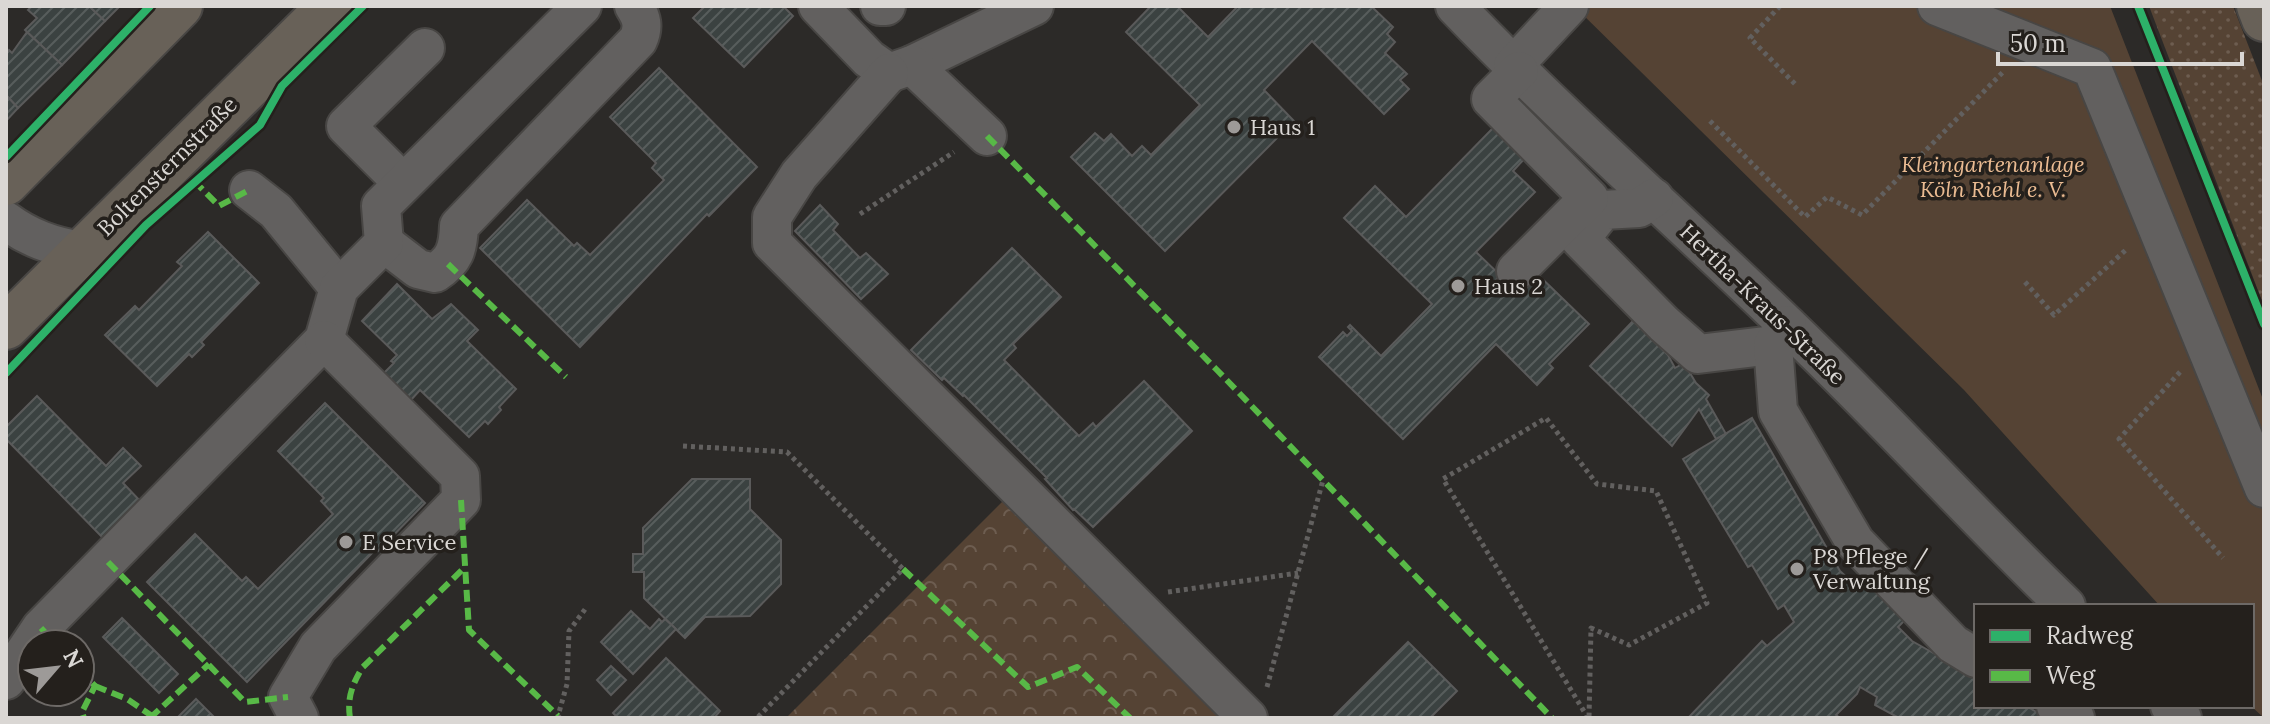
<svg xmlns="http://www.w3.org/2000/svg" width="2270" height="724" font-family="Lora,serif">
	<defs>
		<pattern id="grass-dots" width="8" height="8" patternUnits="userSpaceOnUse" patternTransform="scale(2)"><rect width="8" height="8" fill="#554334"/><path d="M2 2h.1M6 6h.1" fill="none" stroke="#6d5d50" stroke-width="1.8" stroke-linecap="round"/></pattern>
		<pattern id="park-crowns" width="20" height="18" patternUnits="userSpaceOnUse" patternTransform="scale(2)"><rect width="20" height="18" fill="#554334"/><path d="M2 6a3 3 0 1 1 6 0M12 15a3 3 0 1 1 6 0" fill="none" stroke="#6d5d50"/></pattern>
		<pattern id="building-hatch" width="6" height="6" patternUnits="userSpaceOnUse" patternTransform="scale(2)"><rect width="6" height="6" fill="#3b4241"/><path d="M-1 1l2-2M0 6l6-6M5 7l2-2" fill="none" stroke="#575d5c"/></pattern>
	</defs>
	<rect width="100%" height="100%" fill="#2c2a28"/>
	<polygon fill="url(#grass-dots)" points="2149,6 2233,6 2264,86 2264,306"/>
	<polygon fill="url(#park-crowns)" points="1017,487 1248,718 786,718"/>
	<polygon fill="#554334" points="1574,6 2110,6 2264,402 2264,718 2251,706 2252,606 2160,606 1964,390"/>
	<g fill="url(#building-hatch)" stroke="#5a5a5a" stroke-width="2">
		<polygon points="32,6 89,6 105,21 62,65 25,30 37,18 28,10"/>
		<polygon points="89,6 120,6 105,21"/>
		<polygon points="705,6 783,6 793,16 744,67 693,18"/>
		<polygon points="1151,6 1177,6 1208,37 1238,6 1371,6 1393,27 1387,34 1395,42 1385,53 1407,74 1400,80 1409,89 1384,114 1312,41 1264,90 1294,121 1165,251 1071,157 1095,133 1104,141 1111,134 1132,156 1142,146 1151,155 1200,105 1126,32"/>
		<polygon points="27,32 62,65 18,108 6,95 6,54 9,50 12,53"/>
		<polygon points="659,68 757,167 709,216 707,214 580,347 480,248 527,200 574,246 577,243 590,255 664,180 652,168 656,163 610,117"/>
		<polygon points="6,95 18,108 6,121"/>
		<polygon points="1495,126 1526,157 1513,171 1535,192 1476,252 1500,275 1496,280 1508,292 1531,268 1589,324 1549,364 1553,368 1537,385 1496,344 1403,439 1319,357 1343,332 1347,336 1352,331 1348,327 1350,325 1381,356 1432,304 1344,218 1375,186 1406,217"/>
		<polygon points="820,205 838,224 833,230 860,258 866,253 888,274 861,299 795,231"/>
		<polygon points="208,232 259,283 201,342 204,345 192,357 189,354 157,386 105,335 135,306 139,310 182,266 177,262"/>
		<polygon points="1012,248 1061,297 1013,344 1016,348 1004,360 1079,436 1093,423 1096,427 1144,381 1192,431 1093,527 1074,509 1073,510 1045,479 1047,478 964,395 963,396 944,378 942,380 911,350"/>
		<polygon points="397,284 432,319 451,304 478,330 467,341 516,389 499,407 501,410 488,424 485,421 469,437 420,390 410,401 382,375 394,363 391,361 397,355 362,321"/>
		<polygon points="1633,321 1668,355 1675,368 1684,363 1696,383 1709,395 1706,399 1726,434 1716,439 1699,409 1672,446 1590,366"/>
		<polygon points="37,396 106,466 123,448 141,466 123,483 143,504 106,541 6,439 6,427"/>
		<polygon points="325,403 425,503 378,551 376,549 247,682 147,582 195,534 242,581 246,577 258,589 333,514 321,501 324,498 278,451"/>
		<polygon points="1752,418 1840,571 1854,584 1865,572 1909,616 1898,627 1912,641 1976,677 1976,706 2026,706 2047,718 1899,718 1875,705 1877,697 1860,687 1857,694 1836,715 1840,718 1688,718 1762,641 1767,646 1794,622 1784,605 1778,609 1752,565 1748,567 1683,459"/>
		<polygon points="692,479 750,479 750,509 781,540 781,584 750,616 705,617 685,638 644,598 644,572 633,572 633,554 643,554 643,528"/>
		<polygon points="631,611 650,629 659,619 662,622 665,619 676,629 633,674 601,642"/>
		<polygon points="122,618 178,674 159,693 103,637"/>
		<polygon points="1408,642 1457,691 1430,718 1332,718"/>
		<polygon points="666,658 720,711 714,718 618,718 613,713"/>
		<polygon points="611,666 626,680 611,695 597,680"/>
		<polygon points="196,699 215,718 177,718"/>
	</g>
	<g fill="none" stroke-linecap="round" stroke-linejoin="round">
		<defs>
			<g id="minor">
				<polyline points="818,6 869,59 889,73 912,65 1034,6"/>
				<polyline points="880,6 886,6"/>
				<path d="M1455,6c115,120 241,229 359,345 86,84 166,172 252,255"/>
				<polyline points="1937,6 2092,68 2264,488"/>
				<polyline points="912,65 987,136"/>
				<polyline points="1513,66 1569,6"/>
				<polyline points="889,73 799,175 772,217 772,243 1248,718"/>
				<polyline points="403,183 346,126 425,48"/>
				<polyline points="249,190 276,211 339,288"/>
				<polyline points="1654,198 1639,208 1603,210 1580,239 1664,324 1698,354 1773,345"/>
				<path d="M6,221c23,17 46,25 75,30"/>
				<path d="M384,243l34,26 17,4c20,-13 23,-24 24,-47l179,-186c6,-13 4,-22 -4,-34"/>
				<polyline points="1516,271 1589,198 1491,99 1519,71"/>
				<polyline points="1787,325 1773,345 1778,411 1855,542 1953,644 1976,658"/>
				<polyline points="6,680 41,628 324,340 339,288 384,243 381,206 582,6"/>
				<polyline points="2056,706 2075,718"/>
				<polyline points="2170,706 2182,718"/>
				<polyline points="299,718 288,697 318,647 461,500 460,476 324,340"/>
			</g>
			<g id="major">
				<polyline points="2259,6 2264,19"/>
				<polyline points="6,183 180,6"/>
				<polyline points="6,327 330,6"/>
			</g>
		</defs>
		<use href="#minor" stroke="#484644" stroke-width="42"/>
		<use href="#major" stroke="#484644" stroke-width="48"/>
		<g stroke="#62605f" stroke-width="5" stroke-dasharray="4 4" stroke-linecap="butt">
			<polyline points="1780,6 1750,38 1795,84"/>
			<polyline points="1710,121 1805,217 1827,197 1862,215 2005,70"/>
			<polyline points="860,214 954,152"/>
			<polyline points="2025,282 2054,315 2128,248"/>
			<polyline points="2180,372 2119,439 2223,558"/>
			<polyline points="683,446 787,452 903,569 757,718"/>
			<polyline points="1168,592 1298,573"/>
			<polyline points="1267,687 1323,480"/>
			<polyline points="560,718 558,716 567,684 569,631 586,608"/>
			<polyline points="1588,718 1443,479 1546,418 1597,484 1656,491 1707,603 1629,645 1591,628 1589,718"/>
		</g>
		<use href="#minor" stroke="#62605f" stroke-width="38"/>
		<use href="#major" stroke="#686158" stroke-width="44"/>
		<g stroke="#58b947" stroke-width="6" stroke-dasharray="12 6" stroke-linecap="butt">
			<polyline points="987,136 1216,369 1552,718"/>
			<polyline points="194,181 219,206 249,190"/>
			<polyline points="448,264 566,377"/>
			<polyline points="461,500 469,630 558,716"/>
			<polyline points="108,562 245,702 288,697"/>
			<polyline points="903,569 1028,687 1077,667 1130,718"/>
			<polyline points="41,628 56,644"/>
			<polyline points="80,670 95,686 82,712 84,718"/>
			<polyline points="95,686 127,699 152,716"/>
			<polyline points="150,718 209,664"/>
			<path d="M350,718c-3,-20 2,-33 12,-50l103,-101"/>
		</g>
		<defs>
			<g id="cycleway">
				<polyline points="2138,6 2264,324"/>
				<polyline points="6,157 150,6"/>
				<polyline points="6,373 146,225 260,125 282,86 363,6"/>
			</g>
		</defs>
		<use href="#cycleway" stroke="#24201c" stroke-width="13"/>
		<use href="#cycleway" stroke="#2db169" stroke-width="8"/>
	</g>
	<g fill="#9d9a98" stroke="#24201c" stroke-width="3">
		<circle cx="1234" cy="127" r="8"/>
		<circle cx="1458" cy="286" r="8"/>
		<circle cx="346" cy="542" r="8"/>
		<circle cx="1797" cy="569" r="8"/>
	</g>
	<g text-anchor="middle" stroke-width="7" stroke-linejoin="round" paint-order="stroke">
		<g font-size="22" fill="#dad7d4" stroke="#24201c" text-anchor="start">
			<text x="1250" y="135">Haus 1</text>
			<text x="1474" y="294">Haus 2</text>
			<text x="362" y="550">E Service</text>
			<text x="1813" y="564">P8 Pflege /<tspan x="1813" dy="25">Verwaltung</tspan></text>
		</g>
		<g font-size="22" font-style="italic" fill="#eabb92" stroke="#24201c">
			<text x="1993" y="172">Kleingartenanlage<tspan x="1993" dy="25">Köln Riehl e. V.</tspan></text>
		</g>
		<g font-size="22" fill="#dad7d4" stroke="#24201c">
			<text transform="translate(167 166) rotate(-45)" y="8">Boltensternstraße</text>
			<text transform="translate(1763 304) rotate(44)" y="8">Hertha-Kraus-Straße</text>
		</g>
	</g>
	<rect width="2270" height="724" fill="none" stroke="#dad7d4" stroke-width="16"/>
	<rect x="1974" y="604" width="280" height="104" fill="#24201c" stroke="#6d6966" stroke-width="2"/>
	<rect x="1990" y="630" width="40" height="12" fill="#2db169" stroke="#6d6966" stroke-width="2"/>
	<text x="2046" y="644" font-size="24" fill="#dad7d4">Radweg</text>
	<rect x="1990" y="670" width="40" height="12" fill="#58b947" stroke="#6d6966" stroke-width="2"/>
	<text x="2046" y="684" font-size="24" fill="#dad7d4">Weg</text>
	<g transform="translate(56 668) rotate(62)"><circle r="38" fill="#24201c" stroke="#6d6966" stroke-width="2"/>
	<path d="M0-6L14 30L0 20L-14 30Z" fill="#9d9a98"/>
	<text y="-12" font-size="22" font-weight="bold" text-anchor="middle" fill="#dad7d4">N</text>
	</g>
	<path d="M1998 52v12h244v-12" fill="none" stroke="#dad7d4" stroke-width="4"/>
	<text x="2010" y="52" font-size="24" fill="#dad7d4" stroke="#24201c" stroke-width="6" paint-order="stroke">50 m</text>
</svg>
